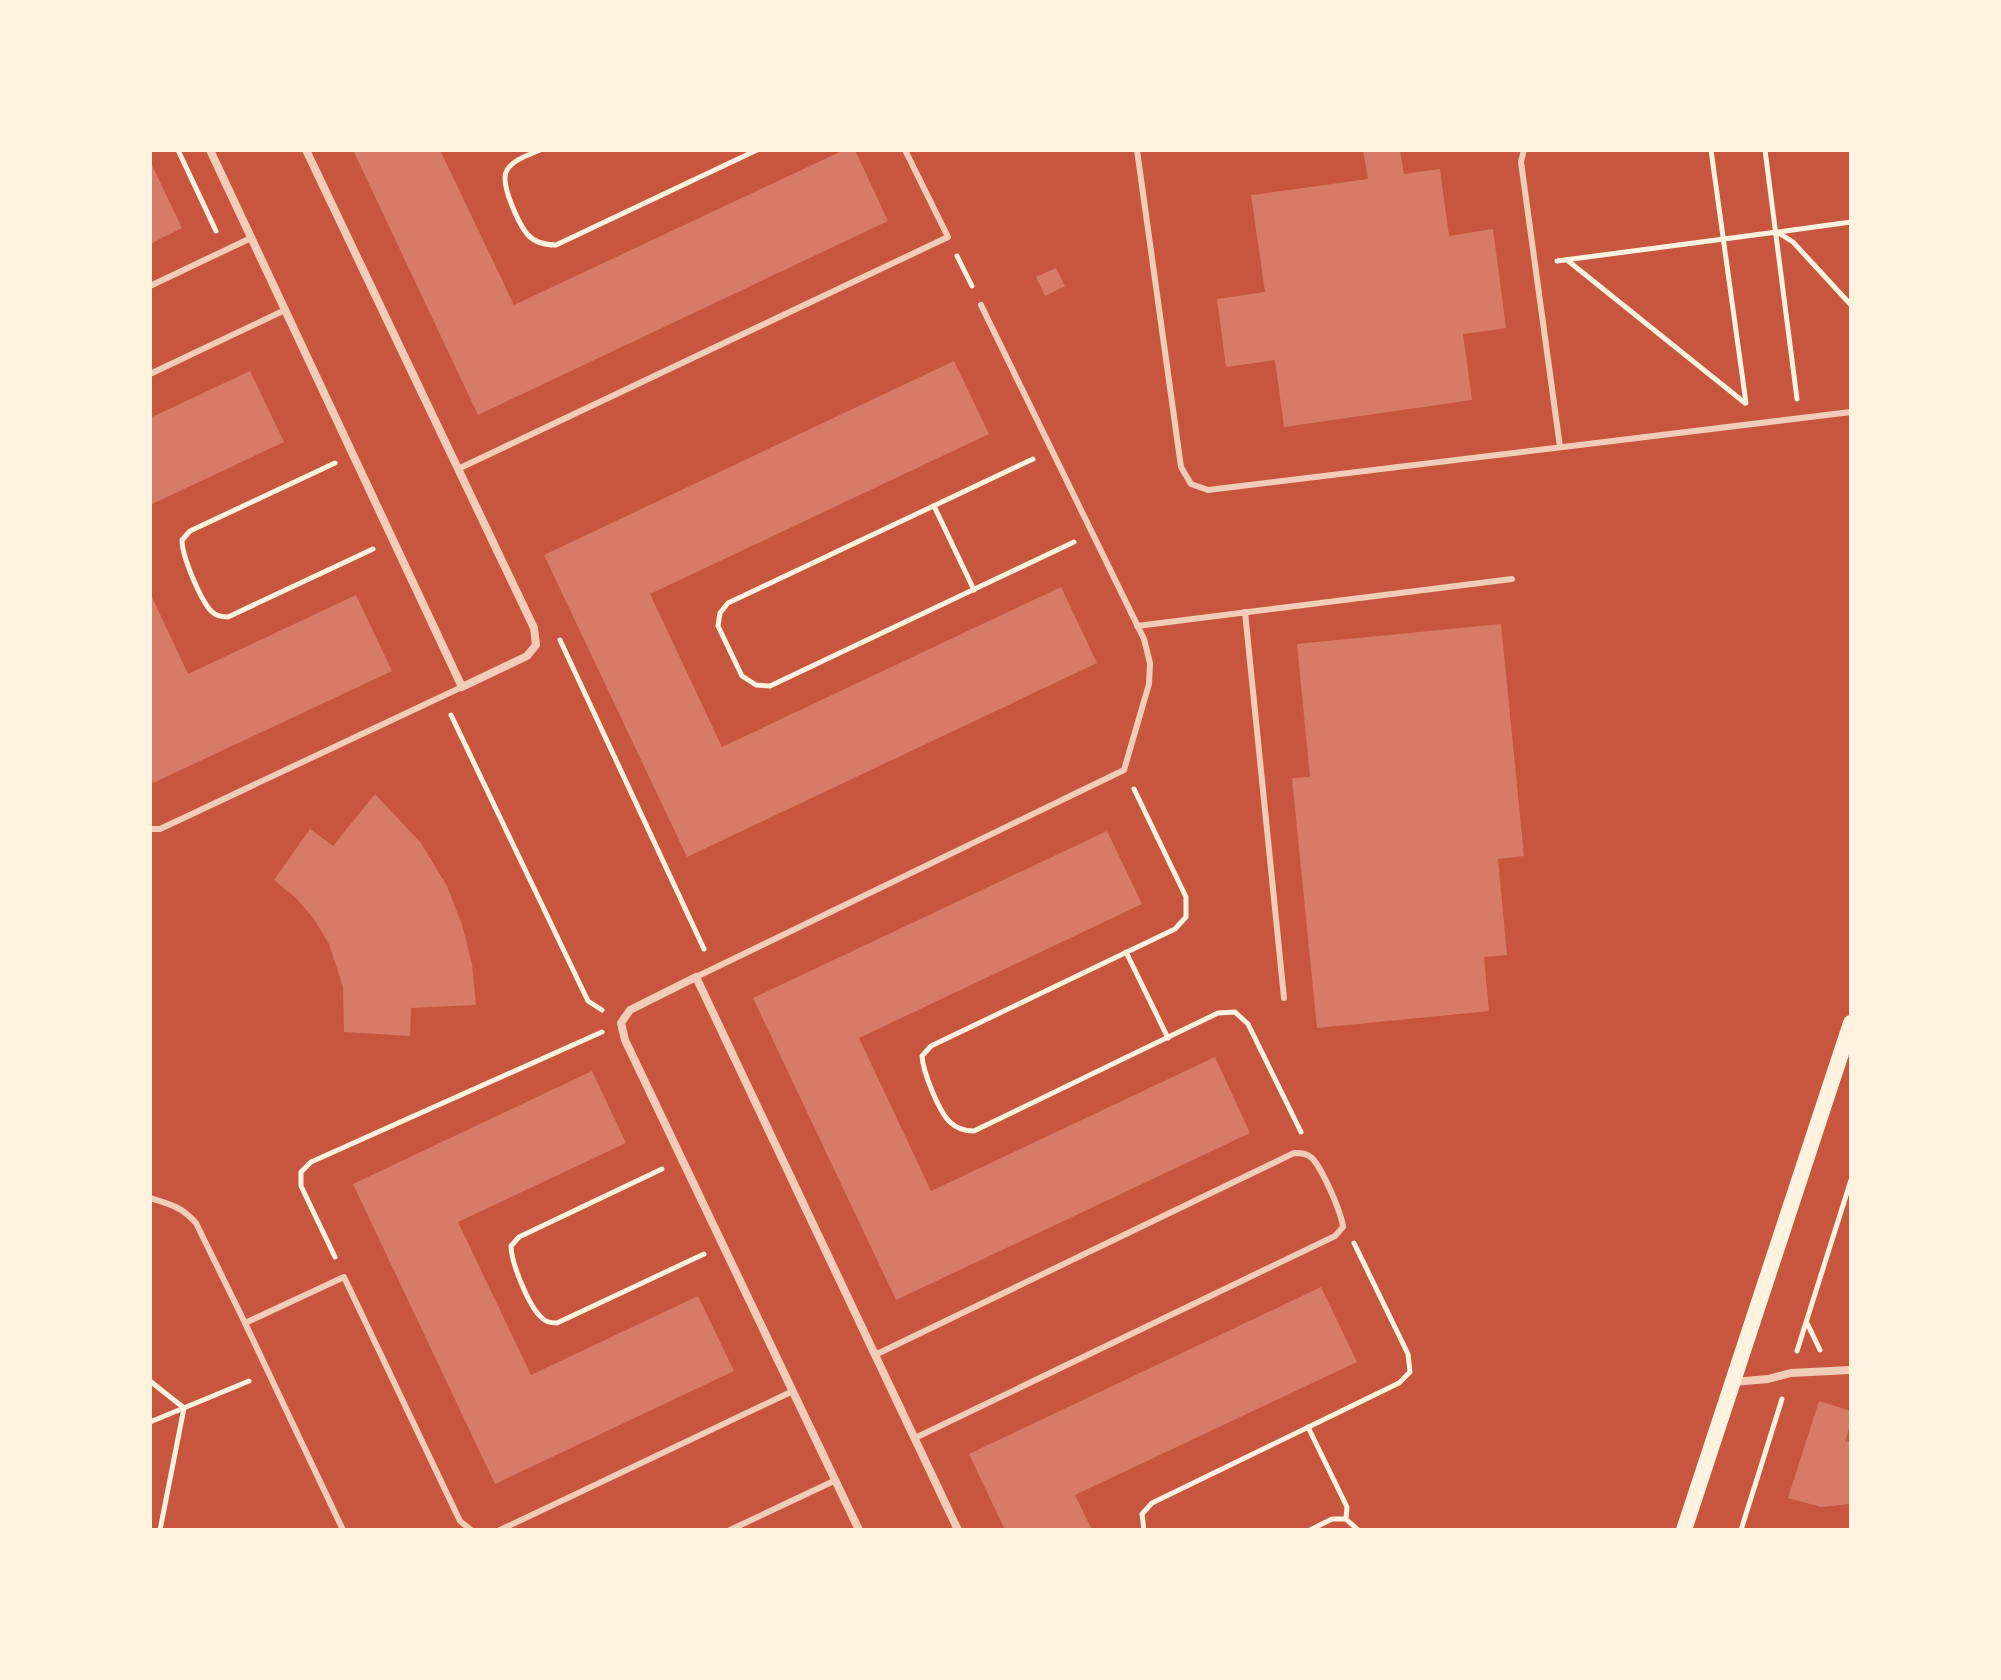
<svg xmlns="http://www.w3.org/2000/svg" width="2001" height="1680" font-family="'Golos Text',sans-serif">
	<rect width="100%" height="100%" fill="#c8553d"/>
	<g fill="#d67c66">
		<polygon points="353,150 446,150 441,152 514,305 844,150 855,150 888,221 478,415"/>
		<polygon points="1363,150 1400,150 1404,174 1440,169 1449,236 1493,229 1506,328 1463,334 1472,400 1284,427 1275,360 1226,367 1217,299 1265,292 1251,195 1368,179"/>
		<polygon points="150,161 182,228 150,244"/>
		<polygon points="1056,268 1065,286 1045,296 1036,277"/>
		<polygon points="954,361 989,434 650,594 722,747 1061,587 1097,663 687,857 544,555"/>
		<polygon points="250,371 284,442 150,505 150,418"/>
		<polygon points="150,593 188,674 356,595 392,671 153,783 150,776"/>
		<polygon points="1501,624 1524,856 1498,859 1507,955 1484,957 1489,1011 1317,1028 1292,778 1310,777 1297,644"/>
		<polygon points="375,794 421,843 447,886 462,925 472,964 476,1005 411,1008 410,1036 344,1032 343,987 329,944 314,919 296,898 274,880 310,829 333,846"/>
		<polygon points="1107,831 1142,904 859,1038 931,1191 1215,1057 1250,1133 896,1300 753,998"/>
		<polygon points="592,1071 626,1143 458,1222 531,1375 698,1296 734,1371 495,1484 353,1184"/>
		<polygon points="1321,1287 1357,1362 1075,1495 1092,1530 1005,1530 969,1454"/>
		<polygon points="1819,1401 1851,1411 1851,1422 1845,1442 1851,1441 1851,1504 1821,1507 1788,1498"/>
	</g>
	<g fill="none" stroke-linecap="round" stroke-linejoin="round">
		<g stroke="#fff3e0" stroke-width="5">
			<polyline points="178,150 216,231"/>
			<path d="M540,150c-11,5 -26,9 -33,20 -8,12 11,52 20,64 8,9 18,11 29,11l201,-95"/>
			<polyline points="1711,150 1746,403"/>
			<polyline points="1765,150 1797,399"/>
			<polyline points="1778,232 1851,222"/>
			<polyline points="957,256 972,286"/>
			<polyline points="1567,260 1745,403"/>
			<polyline points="1557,261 1777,232 1793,242 1851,305"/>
			<polyline points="1033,459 728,603 720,613 718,626 742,676 756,685 770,686 1074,542"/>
			<path d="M335,463l-145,68 -8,9c0,16 18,59 29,71 5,5 10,6 17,6l145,-68"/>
			<polyline points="934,506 974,590"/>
			<polyline points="560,640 704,949"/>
			<polyline points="451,715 588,1001 602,1010"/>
			<path d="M1134,789l52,108v20l-11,12 -244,117 -9,10c1,16 17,56 28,66 7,7 15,9 24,9l244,-118 17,-1 13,12 53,108"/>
			<polyline points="1126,952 1168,1038"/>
			<path d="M662,1169l-143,68 -8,9c0,16 17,58 29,70 5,6 10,7 17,7l147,-69"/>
			<polyline points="335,1257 301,1186 301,1172 311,1162 602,1032"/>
			<polyline points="1807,1323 1820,1350"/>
			<polyline points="1797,1351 1851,1180"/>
			<polyline points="150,1381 184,1408 160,1530"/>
			<polyline points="150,1422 249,1381"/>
			<polyline points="1308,1427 1347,1507 1346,1519"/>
			<polyline points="1144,1530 1142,1514 1152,1503 1399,1383 1410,1372 1408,1354 1354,1243"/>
			<polyline points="1310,1530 1332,1519 1346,1519 1358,1530"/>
			<polyline points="1741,1530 1782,1399"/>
		</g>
		<g stroke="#f1ccb7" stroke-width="6">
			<polyline points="1137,150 1181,467 1191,484 1208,490 1851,412"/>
			<polyline points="1524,150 1521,162 1560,447"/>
			<polyline points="150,286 251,238"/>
			<polyline points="150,374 285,310"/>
			<polyline points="458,469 948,237 905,150"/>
			<polyline points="1245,612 1284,998"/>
			<polyline points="1137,626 1512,579"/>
			<polyline points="150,829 160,829 462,687"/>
			<polyline points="696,977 1124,770 1149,684 1150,663 1144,639 981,305"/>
			<path d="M150,1198c20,6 32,9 46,25l49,100"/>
			<path d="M875,1355l419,-202c7,0 13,0 19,6 10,12 28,52 30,68l-8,9 -420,202"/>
			<polyline points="343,1530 245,1323 344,1277 460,1521 471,1530"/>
			<polyline points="500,1530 793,1391"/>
			<polyline points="730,1530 836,1480"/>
		</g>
		<g stroke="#f1ccb7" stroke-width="8">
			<polyline points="210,150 462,687 527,656 536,645 534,628 306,150"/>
			<polyline points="1733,1382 1768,1379 1791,1373 1851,1370"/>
			<polyline points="859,1530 625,1040 621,1023 630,1010 696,977 958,1530"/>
		</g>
		<polyline stroke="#fff3e0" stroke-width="16" points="1684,1530 1851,1023"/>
	</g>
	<rect width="2001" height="1680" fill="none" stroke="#fff3e0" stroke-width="304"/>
</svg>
